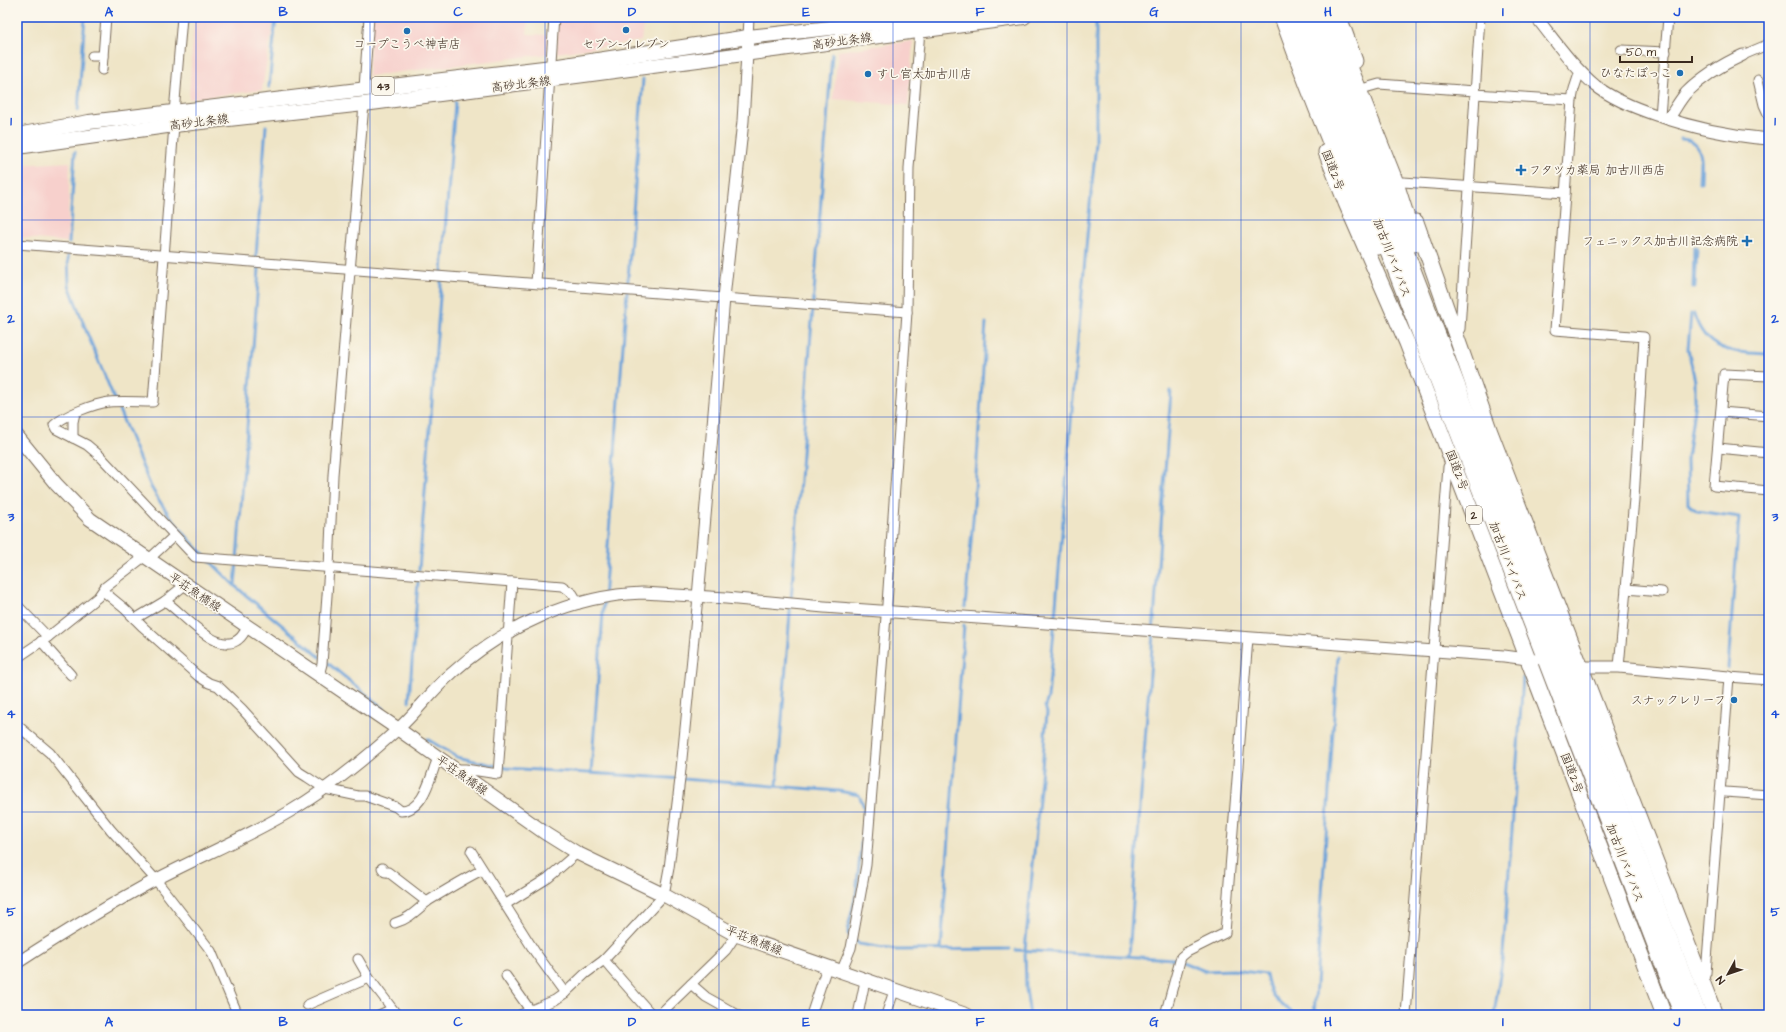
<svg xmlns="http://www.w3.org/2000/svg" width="1786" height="1032" font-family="'Architects Daughter','Klee One',sans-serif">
	<rect width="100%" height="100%" fill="#fbf7ec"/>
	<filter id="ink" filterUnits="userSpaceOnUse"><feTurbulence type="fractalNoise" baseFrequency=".025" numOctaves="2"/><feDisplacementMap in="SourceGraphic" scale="8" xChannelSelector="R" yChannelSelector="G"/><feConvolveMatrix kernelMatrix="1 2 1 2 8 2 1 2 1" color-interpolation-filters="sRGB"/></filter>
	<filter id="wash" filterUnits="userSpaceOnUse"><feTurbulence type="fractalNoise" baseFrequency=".012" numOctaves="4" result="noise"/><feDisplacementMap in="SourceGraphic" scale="16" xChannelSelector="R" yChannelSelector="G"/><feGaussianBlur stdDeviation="0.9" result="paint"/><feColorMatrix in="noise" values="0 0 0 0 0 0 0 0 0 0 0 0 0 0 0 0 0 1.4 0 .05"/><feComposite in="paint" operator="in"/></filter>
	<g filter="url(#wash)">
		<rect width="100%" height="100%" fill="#efe5c7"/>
		<g fill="#f7d0cc">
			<polygon points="194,17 274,17 262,90 189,99"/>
			<polygon points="372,17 528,17 527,34 548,35 547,54 368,76"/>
			<polygon points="558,17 644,17 641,41 557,53"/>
			<polygon points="913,41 908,105 833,99 838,51"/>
			<polygon points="70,162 67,242 17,237 17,165"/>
		</g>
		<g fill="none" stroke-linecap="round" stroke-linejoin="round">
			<g stroke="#6ca2d9" stroke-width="3">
				<polyline points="269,87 276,17"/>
				<polyline points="78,111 85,17"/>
				<path d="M1681,139c24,1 21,26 20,43"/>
				<polyline points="1699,183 1700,161"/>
				<polyline points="69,243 75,152"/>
				<path d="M68,256l1,29 18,48 64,154c14,25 33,48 53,68"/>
				<polyline points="1693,287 1694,247"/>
				<polyline points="1695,287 1697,247"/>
				<polyline points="1691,314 1688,349 1695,381 1695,401 1687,459 1688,504 1697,511 1739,517 1728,668"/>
				<path d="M1694,314c12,39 39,38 75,40"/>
				<polyline points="210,561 235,586 320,657"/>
				<polyline points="419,570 455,102"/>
				<polyline points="235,586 259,269 256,256 266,126"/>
				<polyline points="965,607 973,520 986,323"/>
				<polyline points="324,660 384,709"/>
				<polyline points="409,701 418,582"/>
				<polyline points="427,739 457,757 506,768 669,778 839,791 859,795 864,807 864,817 856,894 848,928 848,934 859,944 896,950 1010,949"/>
				<polyline points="591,773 643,79"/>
				<polyline points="777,786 832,54"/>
				<polyline points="941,950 964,625"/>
				<path d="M1016,950l159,9 30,12 28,-1 33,4c5,26 10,25 29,41"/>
				<polyline points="1129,956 1171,391"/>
				<path d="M1030,1015l-4,-26 -1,-39 22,-237 -2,-7 3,-8c16,-178 28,-356 46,-534l2,-22v-125"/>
				<polyline points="1314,1015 1338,656"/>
				<polyline points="1494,1015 1503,954 1523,678"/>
			</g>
		</g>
	</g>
	<g filter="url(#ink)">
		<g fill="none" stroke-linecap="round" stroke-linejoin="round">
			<defs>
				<g id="minor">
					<polyline points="748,37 749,17"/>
					<polyline points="1621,50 1666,52"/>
					<polyline points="1743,55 1769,44"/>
					<polyline points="92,56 103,56"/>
					<polyline points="102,70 106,17"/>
					<polyline points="1580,71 1574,89 1572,100 1555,330 1644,337 1634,499 1619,667"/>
					<polyline points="1758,80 1764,105 1769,116"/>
					<polyline points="364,88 369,17"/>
					<polyline points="1365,88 1379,84 1475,91"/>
					<polyline points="1475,94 1572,100"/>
					<polyline points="174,113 182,17"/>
					<polyline points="1660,116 1668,17"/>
					<path d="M174,125l-21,277c-14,0 -30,-1 -44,0 -15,2 -44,13 -55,23l2,4 31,16 13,11 95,101 367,29 11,8 6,10"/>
					<polyline points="1403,182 1565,193"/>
					<polyline points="17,244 907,312"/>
					<polyline points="536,283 554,17"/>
					<polyline points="1455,334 1460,329 1480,17"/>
					<polyline points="1769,376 1724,374 1714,486 1769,491"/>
					<polyline points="1721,412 1769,416"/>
					<polyline points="73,438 73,422 75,413"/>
					<polyline points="1718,448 1769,453"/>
					<polyline points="148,560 174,536"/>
					<polyline points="1626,589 1662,592"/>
					<path d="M103,591l22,18 18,18 55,49 11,7 9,3 24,23 57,63 8,5 18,12 33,7h7l31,11 5,4c24,-1 29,-35 37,-53"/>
					<path d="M165,601c19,12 63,70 82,26"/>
					<polyline points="17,605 48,637"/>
					<polyline points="135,619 165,601 185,585"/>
					<polyline points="41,641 71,675"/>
					<polyline points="17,658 48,637 98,597 105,587 144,557"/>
					<polyline points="319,676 322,664 329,568 333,475 364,104"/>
					<polyline points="17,725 50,753 111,830 156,880 211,951 238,1015"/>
					<polyline points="454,769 465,769 498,774 512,582"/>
					<polyline points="1725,792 1769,795"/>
					<polyline points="471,851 535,952 565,993"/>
					<polyline points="382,868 385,872 388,872 427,902"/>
					<polyline points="506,904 548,878 577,853"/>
					<path d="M395,923c14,-4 22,-13 33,-22 18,-11 36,-22 54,-31"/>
					<polyline points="358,959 369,978 397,1015"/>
					<polyline points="604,960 652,1015"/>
					<polyline points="841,972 851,948 866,865 887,604 907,312 909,168 920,30"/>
					<polyline points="506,976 530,1010"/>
					<polyline points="1702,982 1706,973 1729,677 1769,680"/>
					<polyline points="691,984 706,997 738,1015"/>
					<polyline points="307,1005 369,978"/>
					<polyline points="379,1015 392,1009"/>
					<polyline points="520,1015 555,1000 565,993 585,974 604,960 664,895 669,868 680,779 698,597"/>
					<polyline points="659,1015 726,950 736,935"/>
					<polyline points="811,1015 827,967"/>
					<polyline points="858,1015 865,981"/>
					<polyline points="886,1015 894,991"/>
					<polyline points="1165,1015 1181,957 1187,952 1225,933 1248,638"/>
					<polyline points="1406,1015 1448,467 1453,459"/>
				</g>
				<g id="tertiary">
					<path d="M1536,17c19,24 37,50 60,69 18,14 39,22 60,29 37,13 74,21 113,24"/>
					<path d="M1668,119c6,-8 11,-18 18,-26 16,-16 37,-29 57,-38"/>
					<polyline points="698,597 724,298 743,121 748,37"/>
					<polyline points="1575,667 1619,667 1729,677"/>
					<path d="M17,963c46,-30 92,-58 140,-84 44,-23 90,-42 132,-67 39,-23 76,-53 109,-83 19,-17 34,-39 54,-56 51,-46 122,-78 191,-80l83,5 98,9 680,49 31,4"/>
				</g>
				<polyline id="secondary" points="17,436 56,484 90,519 398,729 545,833 577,853 664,895 736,935 967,1015"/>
				<g id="primary">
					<polyline points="17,135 89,122 552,67 748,37 931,17"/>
					<polyline points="17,147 174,125 364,104 1024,17"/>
				</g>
				<g id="trunk">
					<polyline points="1339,17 1355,61"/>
					<polyline points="1326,152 1346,203 1407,343 1664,1015"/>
					<polyline points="1416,222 1490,432 1715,1015"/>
				</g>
				<g id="motorway">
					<path d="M1283,17c28,77 58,155 94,229"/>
					<polyline points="1299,17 1683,1015"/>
					<polyline points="1315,17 1698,1015"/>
					<polyline points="1329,17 1395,183 1414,243"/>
				</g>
			</defs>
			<use href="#minor" stroke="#7a6b59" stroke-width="11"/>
			<use href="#tertiary" stroke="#7a6b59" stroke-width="13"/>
			<use href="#secondary" stroke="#7a6b59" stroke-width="15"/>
			<use href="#primary" stroke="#7a6b59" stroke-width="16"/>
			<use href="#trunk" stroke="#7a6b59" stroke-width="17"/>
			<use href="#motorway" stroke="#7a6b59" stroke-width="19"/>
			<use href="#minor" stroke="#fff" stroke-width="9"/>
			<use href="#tertiary" stroke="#fff" stroke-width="11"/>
			<use href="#secondary" stroke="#fff" stroke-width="13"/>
			<use href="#primary" stroke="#fff" stroke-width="14"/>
			<use href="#trunk" stroke="#fff" stroke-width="15"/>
			<use href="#motorway" stroke="#fff" stroke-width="17"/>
		</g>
	</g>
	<path fill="none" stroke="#1d4ed8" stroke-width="1" stroke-opacity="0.55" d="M196,17v998M370,17v998M545,17v998M719,17v998M893,17v998M1067,17v998M1241,17v998M1416,17v998M1590,17v998M17,220h1752M17,417h1752M17,615h1752M17,812h1752"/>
	<g fill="#1f6fb2" stroke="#fbf7ec" stroke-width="1.5">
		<circle cx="626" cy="30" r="4"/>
		<circle cx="407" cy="31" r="4"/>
		<circle cx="1680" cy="73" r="4"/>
		<circle cx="868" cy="74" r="4"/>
		<path d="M1519 164h4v4h4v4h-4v4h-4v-4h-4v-4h4z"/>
		<path d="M1745 235h4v4h4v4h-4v4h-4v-4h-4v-4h4z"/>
		<circle cx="1734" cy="700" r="4"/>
	</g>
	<g text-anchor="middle" stroke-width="3.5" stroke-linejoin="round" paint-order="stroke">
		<g fill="#fbf7ec" stroke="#75685c" stroke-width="1">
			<rect x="372" y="77" width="22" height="18" rx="3"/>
			<rect x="1466" y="506" width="16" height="18" rx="3"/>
		</g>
		<g font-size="11" font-weight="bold" fill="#3b2a1e">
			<text x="383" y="90">43</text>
			<text x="1474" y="519">2</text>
		</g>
		<g font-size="12" fill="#3b2a1e" stroke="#fbf7ec">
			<text transform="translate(842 41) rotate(-8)" y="4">高砂北条線</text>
			<text transform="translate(521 84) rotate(-7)" y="4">高砂北条線</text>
			<text transform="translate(199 122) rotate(-7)" y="4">高砂北条線</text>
			<text transform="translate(1333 170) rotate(69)" y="4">国道2号</text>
			<text transform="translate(1392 258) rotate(69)" y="4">加古川バイパス</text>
			<text transform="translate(1457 470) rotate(69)" y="4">国道2号</text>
			<text transform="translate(1508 561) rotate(69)" y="4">加古川バイパス</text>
			<text transform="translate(195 592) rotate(34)" y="4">平荘魚橋線</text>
			<text transform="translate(1572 773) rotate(69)" y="4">国道2号</text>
			<text transform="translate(462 775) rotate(35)" y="4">平荘魚橋線</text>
			<text transform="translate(1625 863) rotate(69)" y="4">加古川バイパス</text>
			<text transform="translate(754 940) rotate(22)" y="4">平荘魚橋線</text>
		</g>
		<g font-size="12" fill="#3b2a1e" stroke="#fbf7ec" text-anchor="end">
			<text x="407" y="48" text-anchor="middle">コープこうべ神吉店</text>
			<text x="626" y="48" text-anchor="middle">セブン-イレブン</text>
			<text x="1672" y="77">ひなたぼっこ</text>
			<text x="876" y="78" text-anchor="start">すし官太加古川店</text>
			<text x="1529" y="174" text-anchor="start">フタツカ薬局 加古川西店</text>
			<text x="1738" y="245">フェニックス加古川記念病院</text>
			<text x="1726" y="704">スナックレリーフ</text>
		</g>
	</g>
	<rect width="1786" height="1032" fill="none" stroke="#fbf7ec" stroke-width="44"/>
	<g transform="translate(1728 974) rotate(230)" stroke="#fbf7ec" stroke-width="3" paint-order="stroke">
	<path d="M0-3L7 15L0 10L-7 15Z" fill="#3b2a1e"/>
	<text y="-6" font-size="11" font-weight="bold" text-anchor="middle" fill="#3b2a1e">N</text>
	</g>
	<path d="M1620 56v6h72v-6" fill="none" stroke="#3b2a1e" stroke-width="2"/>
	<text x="1626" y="56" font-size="12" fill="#3b2a1e" stroke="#fbf7ec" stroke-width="3" paint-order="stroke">50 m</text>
	<rect x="22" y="22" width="1742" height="988" fill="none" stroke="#1d4ed8" stroke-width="1.5"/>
	<g font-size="13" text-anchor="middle" font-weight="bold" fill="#1d4ed8">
		<text x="109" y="16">A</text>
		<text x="283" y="16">B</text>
		<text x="458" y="16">C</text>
		<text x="632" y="16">D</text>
		<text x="806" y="16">E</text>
		<text x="980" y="16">F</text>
		<text x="1154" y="16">G</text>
		<text x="1328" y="16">H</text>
		<text x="1503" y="16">I</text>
		<text x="1677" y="16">J</text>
		<text x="11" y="125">1</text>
		<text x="1775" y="125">1</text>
		<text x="11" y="323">2</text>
		<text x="1775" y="323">2</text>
		<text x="11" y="521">3</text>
		<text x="1775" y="521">3</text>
		<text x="11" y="718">4</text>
		<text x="1775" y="718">4</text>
		<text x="11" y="916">5</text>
		<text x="1775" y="916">5</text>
		<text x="109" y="1026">A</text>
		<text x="283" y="1026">B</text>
		<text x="458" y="1026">C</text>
		<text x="632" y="1026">D</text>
		<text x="806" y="1026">E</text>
		<text x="980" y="1026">F</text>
		<text x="1154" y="1026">G</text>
		<text x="1328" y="1026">H</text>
		<text x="1503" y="1026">I</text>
		<text x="1677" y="1026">J</text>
	</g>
</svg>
